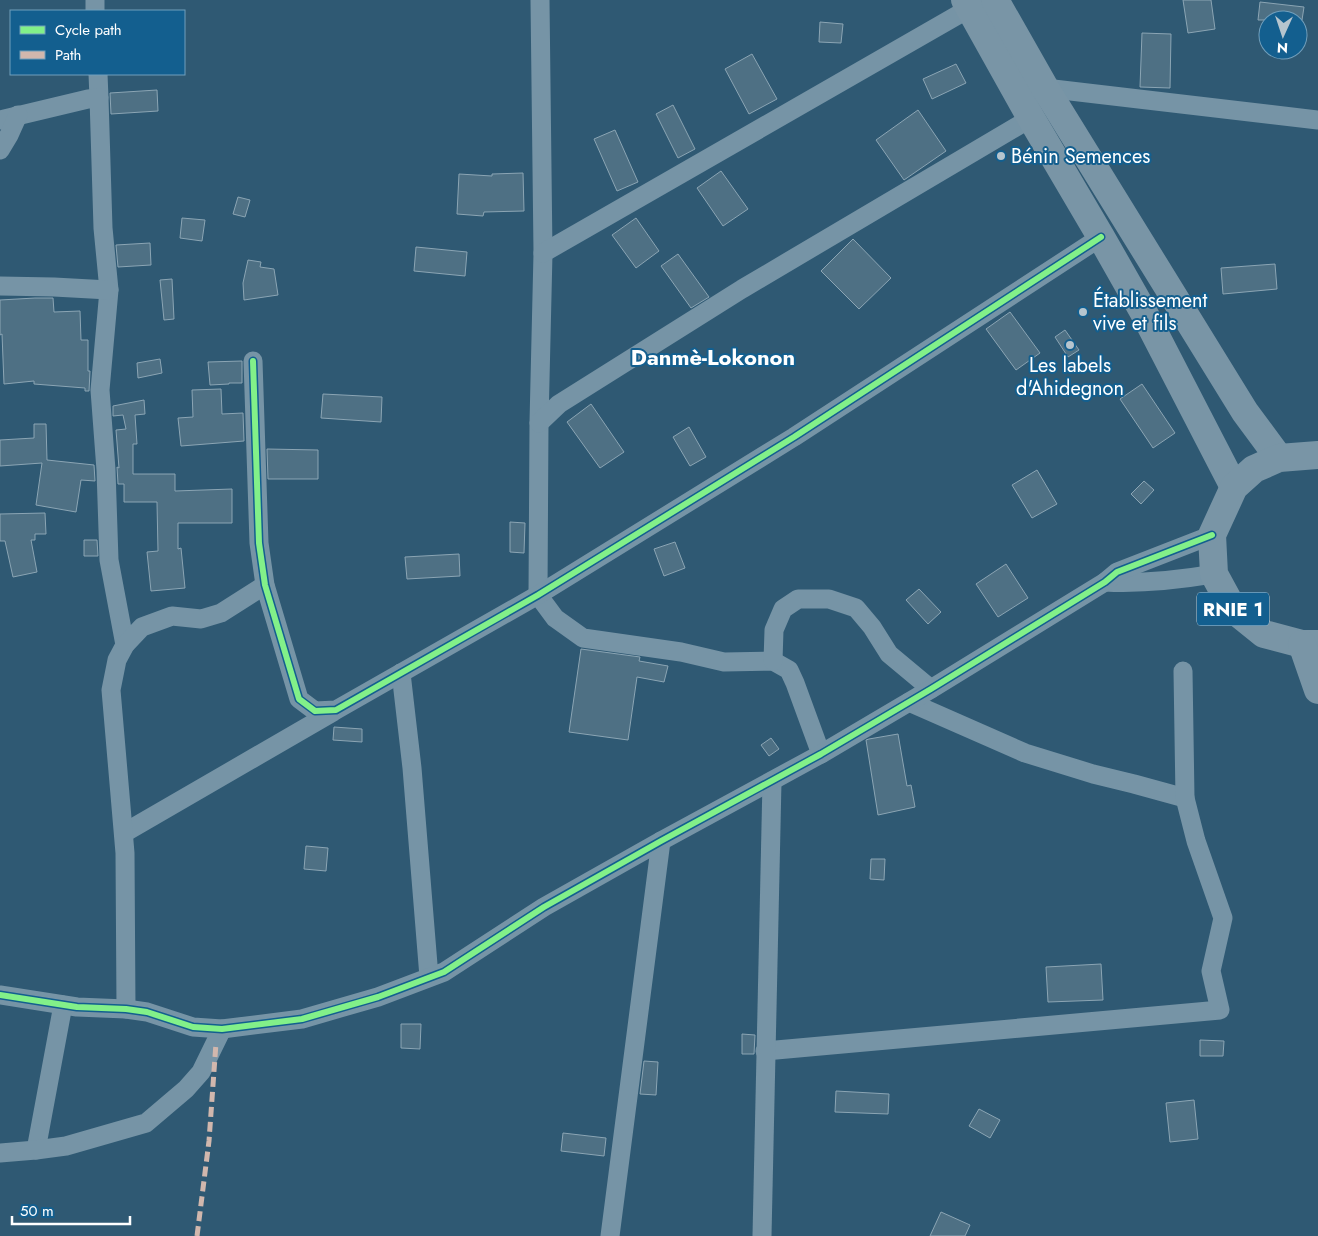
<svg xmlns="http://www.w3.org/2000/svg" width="1318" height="1236" font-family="Jost,sans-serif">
	<rect width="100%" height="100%" fill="#2f5973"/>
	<g fill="#4e7084" stroke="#8ba5b4">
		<polygon points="1183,0 1211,0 1215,29 1188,33"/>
		<polygon points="1260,2 1304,7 1302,20 1258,20"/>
		<polygon points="820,22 843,24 841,43 819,42"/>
		<polygon points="1142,33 1171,34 1170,88 1140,87"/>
		<polygon points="752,54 777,99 749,114 725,69"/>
		<polygon points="956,64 966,83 932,99 923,79"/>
		<polygon points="157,90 158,111 111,114 110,93"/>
		<polygon points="673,105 695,149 678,158 656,114"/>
		<polygon points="918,110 946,151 904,180 876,140"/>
		<polygon points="615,130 638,182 617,191 594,139"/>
		<polygon points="721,171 748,209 723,226 697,188"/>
		<polygon points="523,173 524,211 484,212 483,216 457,214 459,174 492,176 492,174"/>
		<polygon points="238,197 250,200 245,217 233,214"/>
		<polygon points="182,218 205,220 202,241 180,238"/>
		<polygon points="636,218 659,251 636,268 612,235"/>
		<polygon points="853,239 891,278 859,309 821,271"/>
		<polygon points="150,243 151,265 118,267 116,245"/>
		<polygon points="416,247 467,252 465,276 414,271"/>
		<polygon points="678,254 709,297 691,308 661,266"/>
		<polygon points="248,260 261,262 260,267 274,269 278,295 244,300 243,283"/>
		<polygon points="1275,264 1277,289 1223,294 1221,268"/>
		<polygon points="172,279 174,319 164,320 160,280"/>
		<polygon points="35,298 53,298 54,312 80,311 81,340 88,340 88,371 90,371 89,391 85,391 85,388 34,384 34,381 4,384 2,334 0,335 0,300"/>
		<polygon points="1010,312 1040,353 1016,370 986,329"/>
		<polygon points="1065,330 1079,350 1068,357 1055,337"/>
		<polygon points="160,359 162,373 138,378 137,363"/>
		<polygon points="242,361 242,383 229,383 229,384 210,385 208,362"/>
		<polygon points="1142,384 1175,433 1153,448 1120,399"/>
		<polygon points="221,389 222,414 243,413 244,441 181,446 178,418 193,417 192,390"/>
		<polygon points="323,394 382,397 381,422 321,418"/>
		<polygon points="144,400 145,414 135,415 137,444 133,444 133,474 175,474 175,491 232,489 232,523 178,523 178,549 181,548 185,588 151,591 147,552 158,551 157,502 124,502 124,484 118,484 117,467 119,468 116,430 126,429 123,415 113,416 113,406"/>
		<polygon points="591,404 624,452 600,468 567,422"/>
		<polygon points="34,424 46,424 47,460 94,465 95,481 81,480 76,512 36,505 42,463 0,466 0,440 34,438"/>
		<polygon points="689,427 706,457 690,466 673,437"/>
		<polygon points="267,449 318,450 318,479 268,479"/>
		<polygon points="1037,470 1057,504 1032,518 1012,485"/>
		<polygon points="1144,481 1154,490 1141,504 1131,494"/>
		<polygon points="45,513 46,534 35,534 35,540 31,540 37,572 13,577 5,541 0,541 0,514"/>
		<polygon points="510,522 525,523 524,553 510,552"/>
		<polygon points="84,540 97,540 98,556 84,556"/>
		<polygon points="675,542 685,568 664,576 654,549"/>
		<polygon points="459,554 460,576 407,579 405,557"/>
		<polygon points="1006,564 1028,598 998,617 976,584"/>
		<polygon points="919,589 941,612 928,624 906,600"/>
		<polygon points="581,649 640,657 639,661 668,666 664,682 637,677 628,740 569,732"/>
		<polygon points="334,727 362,729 362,742 333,740"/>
		<polygon points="898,734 907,786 911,785 915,807 878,815 866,740 869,739"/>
		<polygon points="771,738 779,749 769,756 761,745"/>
		<polygon points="306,846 328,848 326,871 304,869"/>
		<polygon points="871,859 885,859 884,880 870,879"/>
		<polygon points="1101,964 1103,1000 1048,1002 1046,967"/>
		<polygon points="401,1024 421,1024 420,1049 401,1048"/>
		<polygon points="742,1034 755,1035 754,1054 742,1054"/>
		<polygon points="1200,1040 1224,1041 1223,1056 1200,1056"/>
		<polygon points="644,1061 658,1062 656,1095 640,1094"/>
		<polygon points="836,1091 889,1094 888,1114 835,1112"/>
		<polygon points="1194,1100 1198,1139 1170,1142 1166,1103"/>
		<polygon points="979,1109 1000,1120 990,1138 969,1126"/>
		<polygon points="563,1133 606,1138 604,1156 561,1151"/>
		<polygon points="941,1212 970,1225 965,1236 930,1236"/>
	</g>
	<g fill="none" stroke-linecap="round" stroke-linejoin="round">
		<g stroke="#7694a6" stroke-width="19">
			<polyline points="95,0 95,11"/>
			<polyline points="540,0 543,253 539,423 538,595 555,618 583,638 681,652 724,662 773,661 789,670 795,683 821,754"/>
			<polyline points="98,74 99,98"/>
			<polyline points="1045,88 1318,120"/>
			<polyline points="0,120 88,99 99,98 103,228 109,290 100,390 106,470 109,560 125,645"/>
			<polyline points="0,150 9,135 18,115"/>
			<polyline points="543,253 970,8"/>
			<polyline points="0,286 54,287 109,290"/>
			<polyline points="253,361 259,543 265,585 299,699 315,711 336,710 538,595 794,437 1101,237"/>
			<polyline points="539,423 559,404 742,289 1031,118"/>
			<path d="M1105,582c36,2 73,-2 109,-8"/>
			<polyline points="773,661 774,630 783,609 798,599 829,599 856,608 872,627 889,654 931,689"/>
			<polyline points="401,673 412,768 429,977"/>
			<polyline points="909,702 1025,753 1093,774 1134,784 1185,798"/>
			<polyline points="124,833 333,712"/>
			<polyline points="0,995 77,1007 126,1009 147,1012 193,1027 222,1029 302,1019 378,997 444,972 544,907 661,841 821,754 931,689 1105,582 1117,572 1212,535"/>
			<polyline points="126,1009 125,853 111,690 117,660 125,645 142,627 172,616 201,619 221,613 265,585"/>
			<polyline points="765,1051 1220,1010 1211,971 1223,918 1196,841 1185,798 1183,671"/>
			<polyline points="36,1150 63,1005"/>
			<polyline points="0,1153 36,1150 66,1146 146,1123 186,1089 201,1072 222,1029"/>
			<polyline points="610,1236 661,841"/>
			<polyline points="762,1236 772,781"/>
		</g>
		<g stroke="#7995a6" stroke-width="28">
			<polyline points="965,0 1031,118 1101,237 1143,311 1234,487"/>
			<polyline points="995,0 1045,88 1245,412 1279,458"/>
			<polyline points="1318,455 1279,458 1254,469 1234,487 1212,535 1214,574 1233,609 1264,634 1302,644 1318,644"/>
			<polyline points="1302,644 1318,690"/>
		</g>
		<polyline stroke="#d1b7ad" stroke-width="5" stroke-dasharray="10 5" stroke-linecap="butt" points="197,1236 209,1141 216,1043"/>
		<defs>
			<g id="cycleway">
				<polyline points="253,361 259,543 265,585 299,699 315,711 336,710 538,595 794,437 1101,237"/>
				<polyline points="0,995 77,1007 126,1009 147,1012 193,1027 222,1029 302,1019 378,997 444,972 544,907 661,841 821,754 931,689 1105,582 1117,572 1212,535"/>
			</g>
		</defs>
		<use href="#cycleway" stroke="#135f8f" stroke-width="9"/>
		<use href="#cycleway" stroke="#82f089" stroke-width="6"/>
	</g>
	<g fill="#b6c5ce" stroke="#135f8f" stroke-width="2">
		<circle cx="1001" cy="156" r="5"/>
		<circle cx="1083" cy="312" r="5"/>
		<circle cx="1070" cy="345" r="5"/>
	</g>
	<g text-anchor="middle" stroke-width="4" stroke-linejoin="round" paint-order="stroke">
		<rect fill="#135f8f" stroke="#b8cfdd" stroke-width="1" x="1197" y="592.5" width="72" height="33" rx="4"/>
		<g font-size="19" font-weight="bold" fill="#fff">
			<text x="1233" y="616">RNIE 1</text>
		</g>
		<g font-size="20" fill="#fff" stroke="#135f8f" text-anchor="start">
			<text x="1011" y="163">Bénin Semences</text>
			<text x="1093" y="307">Établissement<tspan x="1093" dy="23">vive et fils</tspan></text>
			<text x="1070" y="372" text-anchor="middle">Les labels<tspan x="1070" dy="23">d'Ahidegnon</tspan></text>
		</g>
		<g font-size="22" font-weight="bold" fill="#fff" stroke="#135f8f">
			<text x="713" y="365">Danmè-Lokonon</text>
		</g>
	</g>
	<rect x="10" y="10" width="175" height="65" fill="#135f8f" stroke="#719fbc"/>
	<rect x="20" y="26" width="25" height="8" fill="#82f089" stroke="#719fbc"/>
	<text x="55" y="35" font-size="15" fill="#ffffff">Cycle path</text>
	<rect x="20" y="51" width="25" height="8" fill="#d1b7ad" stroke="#719fbc"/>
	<text x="55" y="60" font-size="15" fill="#ffffff">Path</text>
	<g transform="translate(1283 35) rotate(183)"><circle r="24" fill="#135f8f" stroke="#719fbc"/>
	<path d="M0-4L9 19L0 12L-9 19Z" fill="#b6c5ce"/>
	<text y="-8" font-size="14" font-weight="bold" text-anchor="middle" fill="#ffffff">N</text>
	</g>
	<path d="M12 1216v8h118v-8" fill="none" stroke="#ffffff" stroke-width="2.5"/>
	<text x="20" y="1216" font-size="15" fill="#ffffff" stroke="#135f8f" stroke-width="4" paint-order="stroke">50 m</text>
</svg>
